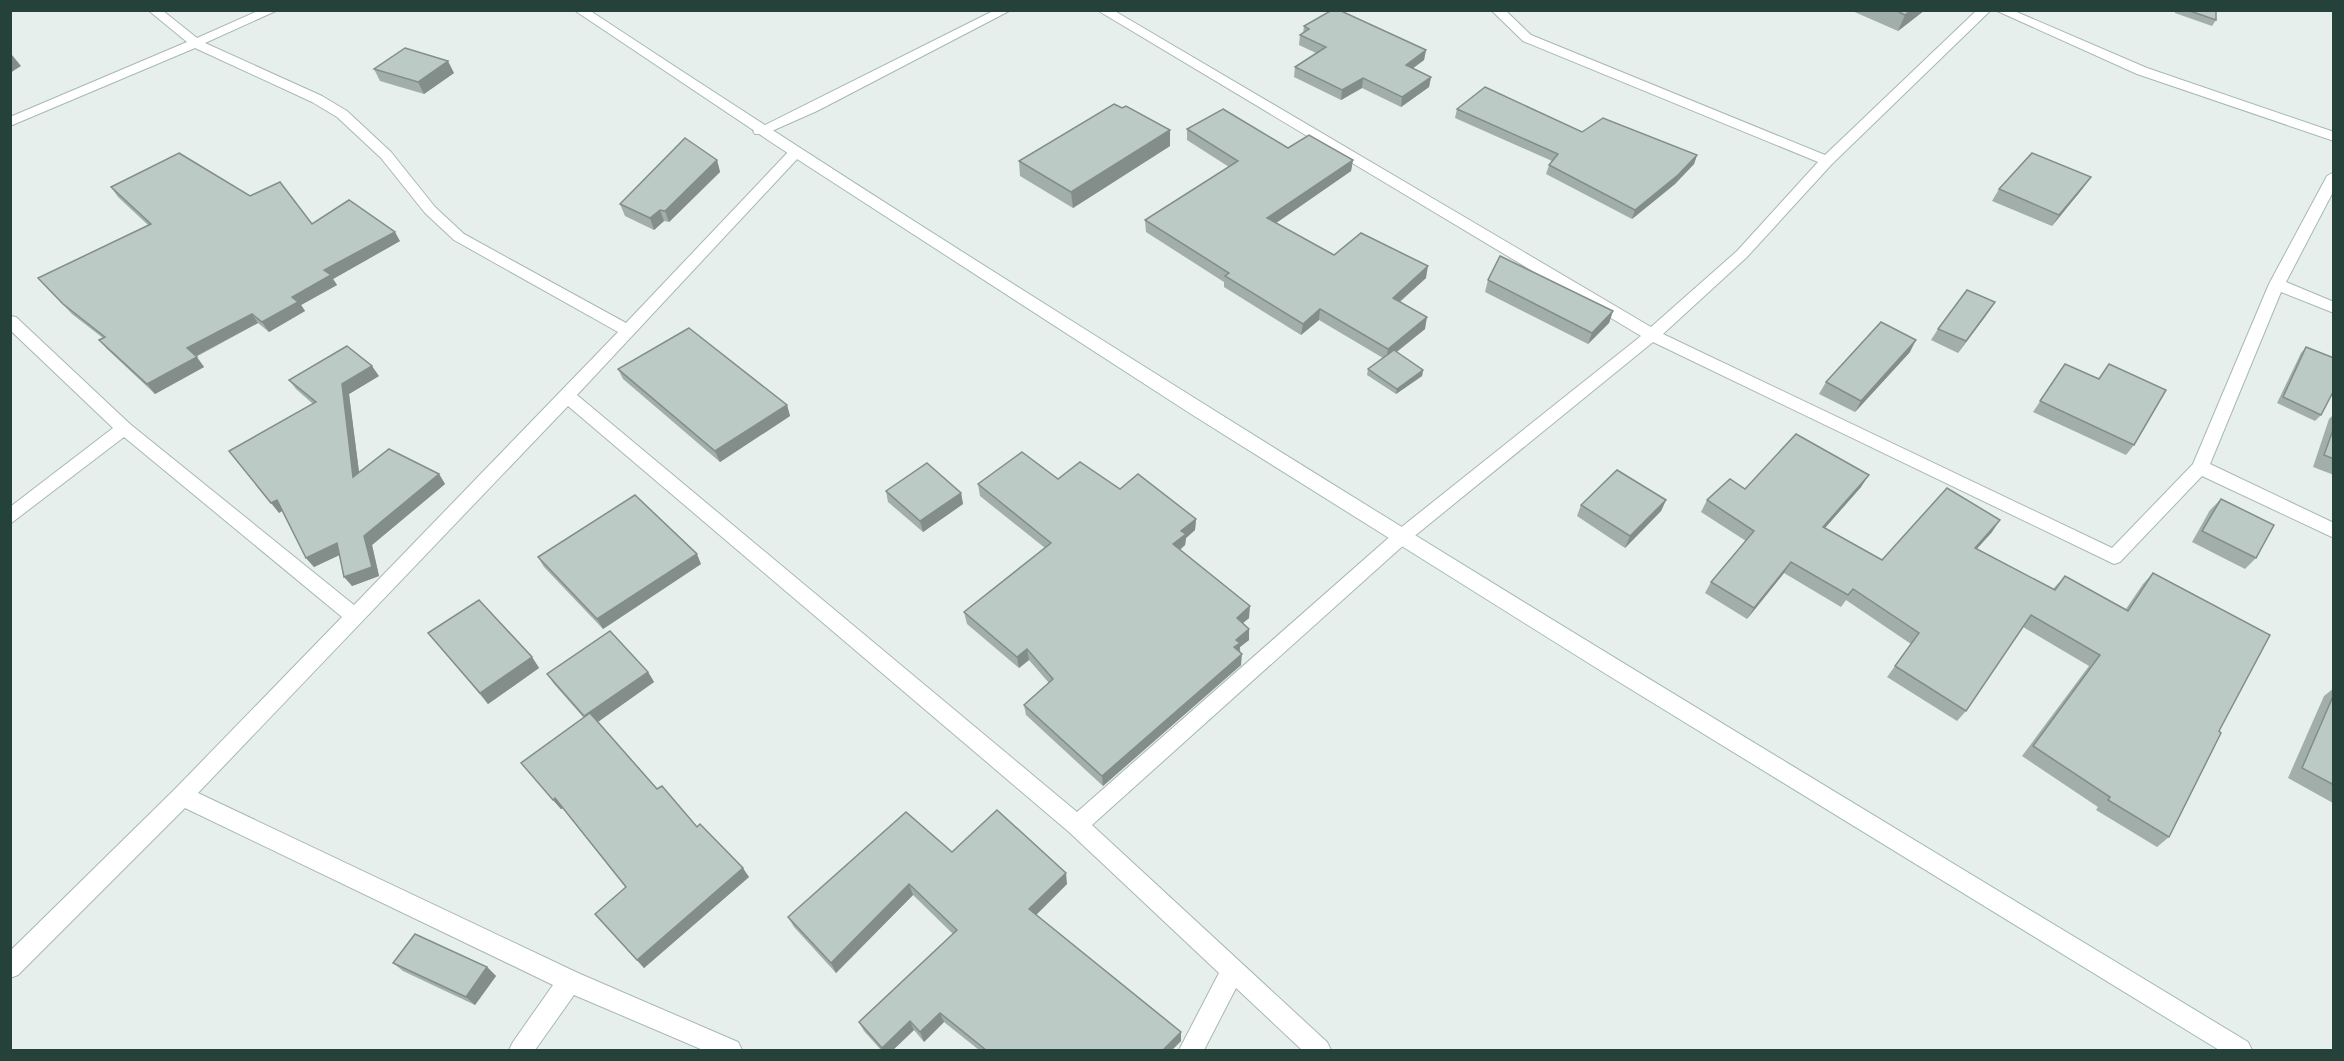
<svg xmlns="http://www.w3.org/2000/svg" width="2344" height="1061" font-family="'IBM Plex Sans',sans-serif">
	<rect width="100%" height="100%" fill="#e6efeb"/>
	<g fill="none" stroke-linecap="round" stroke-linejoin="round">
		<defs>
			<g id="street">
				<polygon points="148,10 162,10 197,38 260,10 278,10 205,43 322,96 347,111 391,152 435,207 464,234 626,323 789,151 799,151 799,157 577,395 1077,812 1394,533 1641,336 1097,10 1113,10 1651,327 1737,251 1818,162 1523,41 1491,10 1505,10 1531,35 1825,155 1977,10 1991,10 1832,164 1747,257 1663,334 2112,548 2193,464 2269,284 2327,176 2334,172 2334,190 2286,282 2334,302 2334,313 2281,292 2210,464 2334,523 2334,538 2202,476 2120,562 2114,564 1653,342 1406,543 1092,825 1327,1042 1331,1050 1302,1050 1236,988 1204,1050 1179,1050 1219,973 1069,832 568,406 198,793 578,973 738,1042 742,1050 703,1050 574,995 535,1050 509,1050 513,1042 553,985 185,808 18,975 10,978 10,951 175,789 342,617 124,437 10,524 10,507 113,428 10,330 10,316 16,317 130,424 354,605 618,332 454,240 425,213 381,158 337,117 312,102 195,48 10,126 10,117 187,42"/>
				<polygon points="995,10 1011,10 817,111 765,134 755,134 753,131"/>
				<polygon points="1995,10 2012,10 2147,68 2334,132 2334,141 2137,74"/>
			</g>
			<path id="secondary" d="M574,10h15c544,359 1102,695 1659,1032l4,8h-33l-613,-376 -415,-260 -411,-266z"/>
		</defs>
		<use href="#street" stroke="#a8b8b2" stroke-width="2"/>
		<use href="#secondary" stroke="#a4bbb3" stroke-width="2"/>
		<use href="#street" fill="#fff" fill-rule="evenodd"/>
		<use href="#secondary" fill="#fff" fill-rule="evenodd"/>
	</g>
	<g fill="#a1aea9">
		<polygon points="1850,10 1925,10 1898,31"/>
		<polygon points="2174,10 2216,10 2216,20 2212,26 2175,13"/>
		<polygon points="1304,26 1426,50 1424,60 1413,68 1431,77 1429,87 1401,107 1362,88 1341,100 1294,77 1295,67 1316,53 1299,45 1300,35 1303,33"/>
		<polygon points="374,69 454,73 424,94 380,81"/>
		<polygon points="1457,109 1582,132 1697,155 1694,164 1675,184 1632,219 1546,174 1549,165 1552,161 1455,118"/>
		<polygon points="1187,129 1353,160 1351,171 1276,223 1334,255 1426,278 1400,302 1425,329 1397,352 1423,370 1422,376 1396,394 1367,375 1368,369 1383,358 1319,320 1301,335 1224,287 1224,282 1146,232 1145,220 1229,167 1187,140"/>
		<polygon points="1170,146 1073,208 1020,176 1019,161"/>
		<polygon points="717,160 720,172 669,222 664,221 654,230 625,216 620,204"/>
		<polygon points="111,187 250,196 312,224 400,241 333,279 337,285 301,305 305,311 269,332 258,323 196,357 204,367 155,394 107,349 99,340 103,338 72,314 38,278 148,225 118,197"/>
		<polygon points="2083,188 2052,226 1992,201 1999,189"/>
		<polygon points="1488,280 1613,311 1609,323 1588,344 1485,292"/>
		<polygon points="1987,314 1958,353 1931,340 1938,329"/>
		<polygon points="2306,347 2321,415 2315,421 2277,403 2301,353"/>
		<polygon points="1910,352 1855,412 1819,394 1826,382"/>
		<polygon points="2065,364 2098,379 2109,364 2134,445 2126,455 2033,412"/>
		<polygon points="618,369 787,405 790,416 720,462 623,379"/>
		<polygon points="379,376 349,394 359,473 439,474 445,484 372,545 379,576 352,586 339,555 314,567 306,558 282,511 279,513 313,404 296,389 289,380"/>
		<polygon points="2334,414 2334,475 2313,467 2329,419"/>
		<polygon points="1058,479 1120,489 1196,519 1195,530 1186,538 1185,545 1180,550 1249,618 1243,623 1249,629 1249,640 1240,647 1241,665 1103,786 1026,715 1024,705 1049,683 1029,660 1019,668 967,624 964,612 1045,548 980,496 978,484"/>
		<polygon points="1861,487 1825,528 1882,560 1992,532 1976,549 2053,589 2065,576 2126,609 2143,584 2153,573 2219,731 2169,837 2157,847 2096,810 2098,807 2022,756 2089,666 2023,627 1966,711 1957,721 1887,677 1911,644 1846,600 1841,607 1784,573 1747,619 1705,593 1711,582 1746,541 1701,512 1707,500 1745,489"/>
		<polygon points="886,491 961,493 963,504 923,532 888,502"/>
		<polygon points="2221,499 2256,558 2245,569 2192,542 2210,510"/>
		<polygon points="1666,500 1661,511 1625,548 1577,516 1581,505"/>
		<polygon points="538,557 701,564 603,629 544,567"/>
		<polygon points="428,633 532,657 539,668 488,704"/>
		<polygon points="648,672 654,682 597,722 657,789 697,827 749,877 644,968 595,914 626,887 563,808 561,809 521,763 584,718 554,684 547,674"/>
		<polygon points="2334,688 2333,803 2288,778 2324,696"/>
		<polygon points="952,852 1067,884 1036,915 1181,1032 1181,1041 1172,1050 979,1050 944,1022 924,1042 914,1030 893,1050 881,1050 864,1031 859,1022 953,934 913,895 836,973 794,927 788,917"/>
		<polygon points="393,963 487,967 496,976 475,1005 403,971"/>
	</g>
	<g fill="#838d89">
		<polygon points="1911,10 1925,10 1898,31 1905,15"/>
		<polygon points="1426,50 1424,60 1404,75 1406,65"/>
		<polygon points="12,55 21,66 10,73 10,56"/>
		<polygon points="448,61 454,73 424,94 418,82"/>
		<polygon points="1431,77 1429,87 1401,107 1402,97"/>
		<polygon points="1363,78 1362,88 1341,100 1342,90"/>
		<polygon points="1170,130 1170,146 1073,208 1071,192"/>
		<polygon points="1697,155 1694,164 1675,184 1632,219 1635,210"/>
		<polygon points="717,160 720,172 669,222 665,211"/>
		<polygon points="1353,160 1351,171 1266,230 1267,218"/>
		<polygon points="2091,177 2083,188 2052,226 2059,215"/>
		<polygon points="660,210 664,221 654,230 650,218"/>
		<polygon points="395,232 400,241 333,279 337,285 301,305 305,311 269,332 262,322 324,270"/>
		<polygon points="1428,266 1426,278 1391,309 1393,298"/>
		<polygon points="1995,302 1987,314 1958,353 1966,341"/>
		<polygon points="1320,309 1319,320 1301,335 1303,324"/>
		<polygon points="1613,311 1609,323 1588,344 1592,333"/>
		<polygon points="252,314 258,323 194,357 187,348"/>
		<polygon points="1427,317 1425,329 1386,360 1388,349"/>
		<polygon points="1916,340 1910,352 1855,412 1861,401"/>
		<polygon points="197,357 204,367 155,394 147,384"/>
		<polygon points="372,366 379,376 349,394 361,487 353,477 342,384"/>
		<polygon points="1423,370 1422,376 1396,394 1397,389"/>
		<polygon points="787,405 790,416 720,462 715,451"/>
		<polygon points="439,474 445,484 372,545 379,576 352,586 344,577 364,536"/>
		<polygon points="1869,475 1861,487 1816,538 1823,527"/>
		<polygon points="961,493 963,504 923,532 920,521"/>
		<polygon points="277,500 285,509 279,513 271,503"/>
		<polygon points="1666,500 1661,511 1625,548 1630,536"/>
		<polygon points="1196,519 1195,530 1186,538 1185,545 1173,555 1173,544 1181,531"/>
		<polygon points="2000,520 1992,532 1967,560 1975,548"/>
		<polygon points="337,543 344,553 314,567 306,558"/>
		<polygon points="697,554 701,564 603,629 597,619"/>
		<polygon points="1791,562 1784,573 1747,619 1754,608"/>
		<polygon points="1250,606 1249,618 1236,629 1237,618"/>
		<polygon points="1249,629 1249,640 1240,647 1239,654 1234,647 1236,640"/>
		<polygon points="1027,649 1029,660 1019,668 1017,657"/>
		<polygon points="1242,654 1241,665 1103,786 1102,776"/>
		<polygon points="532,657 539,668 488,704 480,693"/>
		<polygon points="648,672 654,682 591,727 584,716"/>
		<polygon points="555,798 563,808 561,809 553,800"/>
		<polygon points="743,868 749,877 644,968 637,960"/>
		<polygon points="1066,873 1067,884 1031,920 1029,909"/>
		<polygon points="909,884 913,895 836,973 831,963"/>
		<polygon points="487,967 496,976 475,1005 466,997"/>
		<polygon points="940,1013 944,1022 924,1042 920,1032"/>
		<polygon points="910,1021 914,1030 893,1050 883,1050 882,1048"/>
		<polygon points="1181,1032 1181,1041 1172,1050 1163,1050"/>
	</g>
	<g fill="#bbcac4" stroke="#838d89" stroke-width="1.5">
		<polygon points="1332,10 1339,10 1426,50 1406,65 1431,77 1402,97 1363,78 1342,90 1295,67 1326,47 1300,35 1309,29 1304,26"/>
		<polygon points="1895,10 1911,10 1905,15"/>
		<polygon points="2187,10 2216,10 2216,20"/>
		<polygon points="405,48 448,61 418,82 374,69"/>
		<polygon points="1485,87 1582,132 1603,118 1697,155 1678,175 1635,210 1549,165 1558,154 1457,109"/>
		<polygon points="1114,104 1122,108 1126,106 1170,130 1071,192 1019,161"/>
		<polygon points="1223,109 1288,148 1309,135 1353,160 1267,218 1334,255 1361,233 1428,266 1393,298 1427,317 1388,349 1320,309 1303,324 1225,276 1229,273 1145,220 1238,161 1187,129"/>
		<polygon points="685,138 717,160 665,211 660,210 650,218 620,204"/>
		<polygon points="179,153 250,196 280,182 312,224 349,200 395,232 324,270 331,275 292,297 298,302 262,322 252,314 187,348 197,357 147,384 99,340 105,337 63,304 38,278 151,224 111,187"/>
		<polygon points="2032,153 2091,177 2059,215 1999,189"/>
		<polygon points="1500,256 1613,311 1592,333 1488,280"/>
		<polygon points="1967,290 1995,302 1966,341 1938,329"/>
		<polygon points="1881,322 1916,340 1861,401 1826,382"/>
		<polygon points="689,328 787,405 715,451 618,369"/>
		<polygon points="347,346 372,366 342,384 353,477 389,449 439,474 364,536 372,567 344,577 337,543 306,558 277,500 271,503 229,451 316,402 289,380"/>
		<polygon points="2306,347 2334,358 2334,390 2321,415 2283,397"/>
		<polygon points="1394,350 1423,370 1397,389 1368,369"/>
		<polygon points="2065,364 2099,379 2109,364 2166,390 2134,445 2040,401"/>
		<polygon points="2334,427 2334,459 2324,455"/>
		<polygon points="1796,434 1869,475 1823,527 1882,560 1947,488 2000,520 1975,548 2055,590 2065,576 2128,611 2153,573 2270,635 2219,731 2221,733 2169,837 2108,800 2110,797 2033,746 2100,655 2031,615 1966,711 1895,666 1919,633 1853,589 1848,595 1791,562 1754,608 1711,582 1754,531 1707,500 1730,479 1745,489"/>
		<polygon points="1022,452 1058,479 1080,462 1120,489 1138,474 1196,519 1181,531 1186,534 1173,544 1250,606 1237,618 1249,629 1236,640 1240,643 1234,647 1242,654 1102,776 1024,705 1053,679 1027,649 1017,657 964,612 1051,543 978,484"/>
		<polygon points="927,463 961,493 920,521 886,491"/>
		<polygon points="1617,470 1666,500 1630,536 1581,505"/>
		<polygon points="635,495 697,554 597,619 538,557"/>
		<polygon points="2221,499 2274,525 2256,558 2202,531"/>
		<polygon points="479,600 532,657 480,693 428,633"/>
		<polygon points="610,631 648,672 584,716 547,674"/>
		<polygon points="2334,694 2334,785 2302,768"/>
		<polygon points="590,713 657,789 662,786 697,827 700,824 743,868 637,960 595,914 626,887 555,798 553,800 521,763"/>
		<polygon points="997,810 1066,873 1029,909 1181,1032 1163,1050 986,1050 940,1013 920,1032 910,1021 882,1048 859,1022 957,930 909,884 831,963 788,917 906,812 952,852"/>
		<polygon points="415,934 487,967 466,997 393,963"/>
	</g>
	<rect width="2344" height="1061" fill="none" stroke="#24423a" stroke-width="24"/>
</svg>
